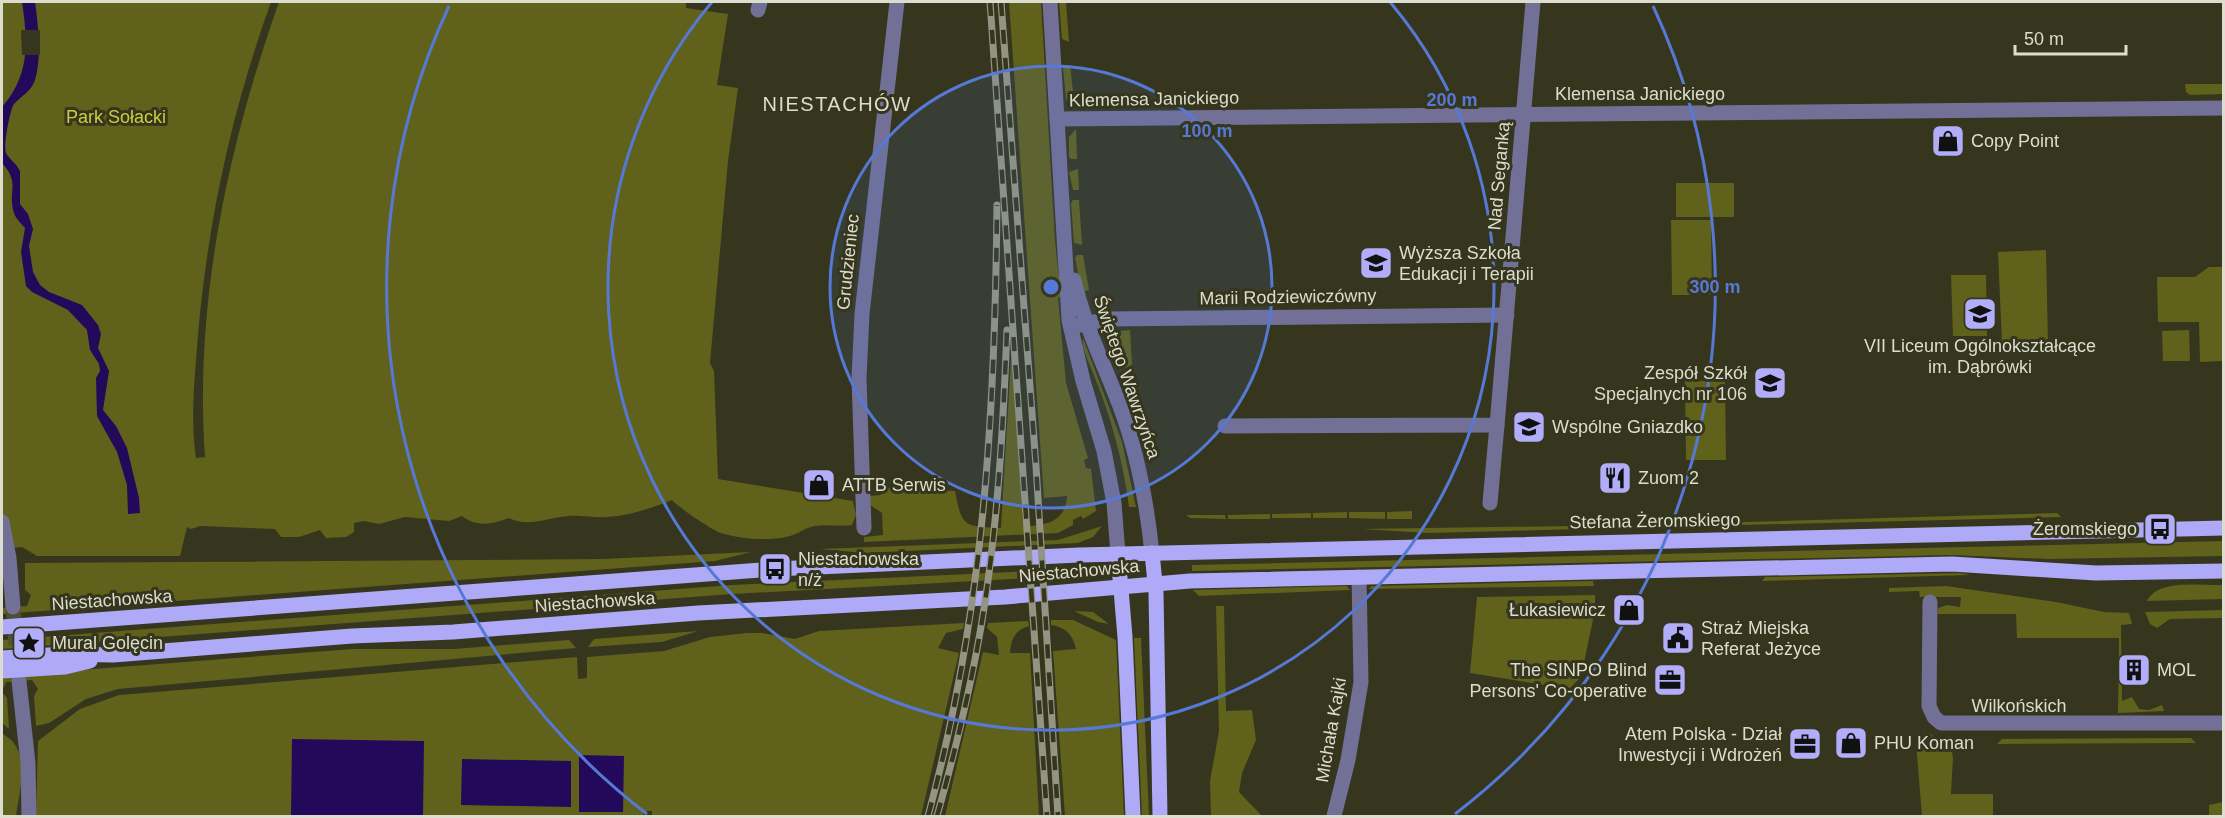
<svg xmlns="http://www.w3.org/2000/svg" width="2225" height="818" font-family="Helvetica,sans-serif">
	<rect width="100%" height="100%" fill="#35361d"/>
	<g fill="#60611b">
		<path d="M2,2h269c-39,108 -63,218 -73,333 -3,40 -8,83 -2,123l9,-1c-11,-154 23,-311 74,-455h407v6l42,6 -11,71 21,3 -10,73 -18,202 4,8 4,108 135,22 3,14 -4,10c-12,2 -24,-1 -37,1 -11,2 -18,9 -29,11 -19,4 -47,2 -65,-4 -9,-3 -42,-25 -49,-33 -21,8 -43,16 -65,17 -12,1 -25,-2 -38,-1 -20,1 -40,12 -60,2 -16,6 -32,10 -47,-2l-13,5 -44,-4 -26,7 -15,-3 -10,2v9l-8,5 -20,1 -6,-8 -21,7h-18l-6,-8 -75,-3 -9,3 -4,-2 -7,29h-143l-15,-9 -20,2z"/>
		<path d="M1009,2h32l14,239 6,56 -3,1 8,85 22,75 -4,2 2,8 5,1 5,42 -13,8 -2,-3 -8,4v5l-15,8 -194,9v-5l19,-2 -1,-22 -12,-8 -1,-9 12,-1 -1,-8 75,4c7,37 9,35 46,37l11,-185 11,183c22,0 43,-4 44,-30l-23,2z"/>
		<polygon points="1059,2 1066,2 1069,42 1062,39"/>
		<polygon points="1066,65 1070,65 1075,110 1066,99 1063,68"/>
		<polygon points="2185,84 2223,84 2223,94 2190,95 2186,92"/>
		<polygon points="1076,129 1077,159 1071,159 1069,157 1069,137"/>
		<polygon points="1078,169 1079,190 1073,190 1069,172"/>
		<rect x="1676" y="183" width="58" height="34"/>
		<polygon points="1073,200 1079,200 1082,245 1074,243 1071,203"/>
		<polygon points="1671,220 1711,220 1712,295 1672,295"/>
		<polygon points="2046,250 2048,342 2002,343 1998,252"/>
		<polygon points="1077,255 1083,255 1089,290 1082,292 1075,258"/>
		<polygon points="2209,267 2223,267 2223,361 2200,362 2199,322 2158,322 2157,277 2195,277"/>
		<polygon points="1951,275 1986,275 1987,336 1953,336"/>
		<polygon points="1130,330 1132,365 1125,368 1123,364 1128,362 1118,335 1121,331"/>
		<polygon points="2189,330 2190,361 2163,361 2162,331"/>
		<path d="M1083,338l39,104 14,65h-7c-6,-46 -18,-91 -36,-134 -4,-11 -12,-25 -10,-35z"/>
		<polygon points="1685,381 1725,381 1726,460 1686,460"/>
		<polygon points="1412,511 1412,519 1387,519 1387,512"/>
		<polygon points="1347,512 1347,518 1313,518 1313,513"/>
		<polygon points="1349,512 1385,512 1385,519 1349,518"/>
		<polygon points="1311,513 1311,518 1272,518 1272,514"/>
		<polygon points="2057,513 2061,517 1428,533 1362,529 1635,525"/>
		<polygon points="1270,514 1270,519 1228,519 1228,515"/>
		<polygon points="1186,515 1225,515 1226,519 1190,518"/>
		<polygon points="1102,526 1093,537 1078,543 864,553 820,549 1058,540"/>
		<polygon points="2223,541 2223,556 2048,559 1951,555 1192,571 1192,565"/>
		<polygon points="751,552 715,561 2,614 2,608 27,606 31,595 25,590 25,563 603,559"/>
		<polygon points="1079,569 1098,570 1106,574 732,594 2,649 2,640 732,585"/>
		<polygon points="1959,573 1970,575 1762,581 1765,577"/>
		<polygon points="1593,581 1594,586 1368,589 1372,586"/>
		<path d="M2223,585v14l-76,2c11,-23 55,-15 76,-16z"/>
		<polygon points="1347,586 1350,590 1199,596 1193,590"/>
		<polygon points="1946,586 2056,602 2104,612 2129,613 2132,624 2121,625 2122,701 2132,697 2139,709 2149,710 2162,705 2164,711 2118,713 2119,638 2017,638 2016,614 1937,614 1938,608 1947,605 1960,607 1961,597 1920,597 1919,591 1889,592 1889,588"/>
		<polygon points="1595,595 1595,610 1581,677 1569,689 1470,673 1477,597"/>
		<polygon points="1216,606 1224,606 1226,711 1252,710 1256,740 1242,773 1239,792 1262,816 1211,816 1210,781 1219,731"/>
		<polygon points="2223,610 2223,618 2170,619 2157,628 2150,624 2145,612"/>
		<polygon points="1074,611 1093,612 1109,624 1098,622"/>
		<path d="M1051,620h22l43,20 8,176h-59l-12,-165 23,-2c-3,-14 -10,-22 -25,-24z"/>
		<path d="M1028,621l1,5c-14,4 -18,13 -19,27h20l9,163h-94l38,-164 16,3 -2,-18 -10,-9 1,-5z"/>
		<polygon points="964,623 963,629 946,633 938,648 959,653 921,816 652,816 652,811 644,811 643,816 36,816 38,741 80,709 119,695 577,657 578,679 587,678 587,657 664,651 710,637 747,633 762,633 795,639 819,631"/>
		<polygon points="698,631 662,642 588,647 594,639"/>
		<polygon points="1134,638 1141,638 1149,816 1142,816"/>
		<polygon points="569,640 576,648 118,689 86,699 49,723 36,726 34,696 38,689 32,680 6,682 2,691 2,676 353,649 454,649"/>
		<polygon points="2,692 7,698 9,729 2,723"/>
		<path d="M2,733c3,3 8,5 11,9 16,20 6,52 3,74h-14z"/>
		<polygon points="1929,733 1937,739 1969,740 1971,744 1951,745 1953,758 1951,794 1993,794 1993,816 1922,816 1916,742 1923,734"/>
		<polygon points="2191,738 2196,743 1997,744 2002,739"/>
		<polygon points="2223,802 2223,815 2209,816 2209,805"/>
	</g>
	<g fill="#22095a">
		<path d="M22,2h13c3,22 7,56 0,78 -4,12 -13,15 -21,24 -4,5 -11,43 -8,49 3,6 11,11 14,18v33l8,10 5,15 -4,17 4,26 7,13 9,7 33,13 16,20 3,9 -3,14 11,23 -6,39 13,16 11,22 12,50 1,15 -12,1 -1,-29 -10,-33 -20,-36 -1,-38 4,-7 -1,-7 -9,-14 -3,-20 -19,-20 -36,-18 -6,-6 -5,-34 4,-24c-4,-5 -9,-9 -11,-15 -7,-22 7,-29 -12,-50v-56c28,-32 26,-65 20,-105z"/>
		<polygon points="292,739 424,741 423,816 291,815"/>
		<polygon points="579,755 624,756 623,812 579,812"/>
		<polygon points="462,759 571,761 571,807 461,805"/>
	</g>
	<polygon fill="#35361d" points="21,30 40,30 40,55 22,55"/>
	<g fill="none" stroke-linecap="round" stroke-linejoin="round">
		<polyline stroke="#4e4f38" stroke-width="15" stroke-dasharray="15 8" stroke-linecap="butt" points="13,607 18,669"/>
		<g stroke="#727096" stroke-width="15">
			<polyline points="1050,2 1069,320 1083,381 1104,451 1114,503 1118,554"/>
			<polyline points="758,10 760,2"/>
			<polyline points="1057,119 2224,108"/>
			<path d="M1074,280c10,45 31,86 47,129 17,46 26,96 31,144"/>
			<polyline points="1071,327 1108,319 1507,315"/>
			<polyline points="1225,426 1497,425 1533,2"/>
			<polyline points="1490,503 1497,425"/>
			<polyline points="2,522 9,558 13,607"/>
			<polyline points="864,528 859,378 862,314 897,2"/>
			<polyline points="1930,602 1929,706 1934,717 1941,723 2224,723"/>
			<polyline points="19,681 28,763 29,816"/>
			<polyline points="1334,816 1348,760 1361,682 1359,577"/>
		</g>
		<g stroke="#afaaf7" stroke-width="15">
			<polyline points="1152,553 1156,593 1160,816"/>
			<polyline points="1118,554 1125,637 1133,816"/>
			<polyline points="2,627 775,569 1079,555 2224,528"/>
			<polyline points="2,658 64,654 113,655 352,636 453,632 698,613 1005,597 1190,581 1952,564 2096,573 2224,571"/>
			<polyline points="2,671 65,667 90,661"/>
		</g>
		<defs>
			<g id="rail">
				<polyline points="990,2 1047,816"/>
				<polyline points="1001,2 1036,466 1058,816"/>
				<path d="M928,816c56,-205 67,-399 69,-611"/>
				<path d="M937,816c18,-64 34,-129 45,-195 16,-97 21,-193 25,-291"/>
			</g>
		</defs>
		<use href="#rail" stroke="#939481" stroke-width="7"/>
		<use href="#rail" stroke="#35361d" stroke-width="4.5" stroke-dasharray="14" stroke-linecap="butt"/>
	</g>
	<circle cx="1051" cy="287" r="221" fill="#5679d5" fill-opacity=".12"/>
	<g fill="none" stroke="#5679d5" stroke-width="3">
		<circle cx="1051" cy="287" r="221"/>
		<path d="M1390 2A443 443 0 1 1 712 2"/>
		<path d="M647 814A664 664 0 0 1 449 6M1653 6A664 664 0 0 1 1455 814"/>
	</g>
	<defs>
		<symbol id="shop-square" viewBox="-11 -11 22 22"><rect x="-9" y="-9" width="18" height="18" rx="4" fill="#b2adf9" stroke="#35361d"/><path d="M-5-2.5h2.3a2.7 3.5 0 0 1 5.4 0H5L5.5 6h-11ZM-1.5-2.5h3a1.5 2.3 0 0 0-3 0Z" fill="#111"/></symbol>
		<symbol id="university-square" viewBox="-11 -11 22 22"><rect x="-9" y="-9" width="18" height="18" rx="4" fill="#b2adf9" stroke="#35361d"/><path d="M0-5L7-2L0 1L-7-2ZM-4 1L0 2.5L4 1V4Q0 6-4 4Z" fill="#111"/></symbol>
		<symbol id="school-square" viewBox="-11 -11 22 22"><rect x="-9" y="-9" width="18" height="18" rx="4" fill="#b2adf9" stroke="#35361d"/><path d="M0-5L7-2L0 1L-7-2ZM-4 1L0 2.5L4 1V4Q0 6-4 4Z" fill="#111"/></symbol>
		<symbol id="restaurant-square" viewBox="-11 -11 22 22"><rect x="-9" y="-9" width="18" height="18" rx="4" fill="#b2adf9" stroke="#35361d"/><path d="M-5-6h1v4h1v-4h1v4h1v-4h1v5L-1.5 .5V6h-2V.5L-5-1ZM5-6V6H3V1.5H1.5Q1.5-4 5-6Z" fill="#111"/></symbol>
		<symbol id="bus-square" viewBox="-11 -11 22 22"><rect x="-9" y="-9" width="18" height="18" rx="4" fill="#b2adf9" stroke="#35361d"/><path d="M-5-6H5V4H4V6H2V4H-2V6H-4V4H-5ZM-3.5-4V0h7V-4ZM-3.5 1.2v1.5H-2V1.2ZM2 1.2v1.5H3.5V1.2Z" fill="#111"/></symbol>
		<symbol id="civic-square" viewBox="-11 -11 22 22"><rect x="-9" y="-9" width="18" height="18" rx="4" fill="#b2adf9" stroke="#35361d"/><path d="M-.6-6.5H3V-4.5H.6V-3L4-1V1h2V6H-6V1h2V-1L-.6-3ZM-1.2 2.5V6h2.4V2.5Z" fill="#111"/></symbol>
		<symbol id="sight-square" viewBox="-11 -11 22 22"><rect x="-9" y="-9" width="18" height="18" rx="4" fill="#b2adf9" stroke="#35361d"/><path d="M0-6L1.8-2.2L6-1.7L2.9 1.2L3.7 5.4L0 3.3L-3.7 5.4L-2.9 1.2L-6-1.7L-1.8-2.2Z" fill="#111"/></symbol>
		<symbol id="building-square" viewBox="-11 -11 22 22"><rect x="-9" y="-9" width="18" height="18" rx="4" fill="#b2adf9" stroke="#35361d"/><path d="M-4-6H4V6H1V3H-1V6H-4ZM-2.5-4.3h1.7v1.8h-1.7ZM.8-4.3h1.7v1.8H.8ZM-2.5-1h1.7V.8h-1.7ZM.8-1h1.7V.8H.8Z" fill="#111"/></symbol>
		<symbol id="office-square" viewBox="-11 -11 22 22"><rect x="-9" y="-9" width="18" height="18" rx="4" fill="#b2adf9" stroke="#35361d"/><path d="M-6-3h4V-5.5h4V-3h4V5H-6ZM-1-4.5V-3h2v-1.5ZM-6 0V1H6V0Z" fill="#111"/></symbol>
	</defs>
	<g fill-rule="evenodd">
		<use href="#shop-square" x="1929" y="122" width="38" height="38"/>
		<use href="#university-square" x="1357" y="244" width="38" height="38"/>
		<use href="#school-square" x="1961" y="295" width="38" height="38"/>
		<use href="#school-square" x="1751" y="364" width="38" height="38"/>
		<use href="#school-square" x="1510" y="408" width="38" height="38"/>
		<use href="#restaurant-square" x="1596" y="459" width="38" height="38"/>
		<use href="#shop-square" x="800" y="466" width="38" height="38"/>
		<use href="#bus-square" x="2141" y="510" width="38" height="38"/>
		<use href="#bus-square" x="756" y="550" width="38" height="38"/>
		<use href="#shop-square" x="1610" y="591" width="38" height="38"/>
		<use href="#civic-square" x="1659" y="619" width="38" height="38"/>
		<use href="#sight-square" x="10" y="624" width="38" height="38"/>
		<use href="#building-square" x="2115" y="651" width="38" height="38"/>
		<use href="#office-square" x="1651" y="661" width="38" height="38"/>
		<use href="#shop-square" x="1832" y="724" width="38" height="38"/>
		<use href="#office-square" x="1786" y="725" width="38" height="38"/>
	</g>
	<g text-anchor="middle" stroke-width="6" stroke-linejoin="round" paint-order="stroke">
		<g font-size="18" fill="#dcddce" stroke="#35361d">
			<text x="1640" y="100">Klemensa Janickiego</text>
			<text transform="translate(1154 99) rotate(-1)" y="6">Klemensa Janickiego</text>
			<text transform="translate(1499 176) rotate(-85)" y="6">Nad Seganką</text>
			<text transform="translate(848 262) rotate(-84)" y="6">Grudzieniec</text>
			<text transform="translate(1288 297) rotate(-1)" y="6">Marii Rodziewiczówny</text>
			<text transform="translate(1127 377) rotate(71)" y="6">Świętego Wawrzyńca</text>
			<text transform="translate(1655 521) rotate(-1)" y="6">Stefana Żeromskiego</text>
			<text transform="translate(1079 571) rotate(-5)" y="6">Niestachowska</text>
			<text transform="translate(112 600) rotate(-4)" y="6">Niestachowska</text>
			<text transform="translate(595 602) rotate(-4)" y="6">Niestachowska</text>
			<text x="2019" y="712">Wilkońskich</text>
			<text transform="translate(1331 730) rotate(-80)" y="6">Michała Kajki</text>
		</g>
		<g font-size="18" fill="#cbcd3d" stroke="#35361d">
			<text x="116" y="123">Park Sołacki</text>
		</g>
		<g font-size="18" fill="#dcddce" stroke="#35361d" text-anchor="start">
			<text x="1971" y="147">Copy Point</text>
			<text x="1399" y="259">Wyższa Szkoła<tspan x="1399" dy="21">Edukacji i Terapii</tspan></text>
			<text x="1980" y="352" text-anchor="middle">VII Liceum Ogólnokształcące<tspan x="1980" dy="21">im. Dąbrówki</tspan></text>
			<text x="1747" y="379" text-anchor="end">Zespół Szkół<tspan x="1747" dy="21">Specjalnych nr 106</tspan></text>
			<text x="1552" y="433">Wspólne Gniazdko</text>
			<text x="1638" y="484">Zuom 2</text>
			<text x="842" y="491">ATTB Serwis</text>
			<text x="2137" y="535" text-anchor="end">Żeromskiego</text>
			<text x="798" y="565">Niestachowska<tspan x="798" dy="21">n/ż</tspan></text>
			<text x="1606" y="616" text-anchor="end">Łukasiewicz</text>
			<text x="1701" y="634">Straż Miejska<tspan x="1701" dy="21">Referat Jeżyce</tspan></text>
			<text x="52" y="649">Mural Golęcin</text>
			<text x="1647" y="676" text-anchor="end">The SINPO Blind<tspan x="1647" dy="21">Persons' Co-operative</tspan></text>
			<text x="2157" y="676">MOL</text>
			<text x="1782" y="740" text-anchor="end">Atem Polska - Dział<tspan x="1782" dy="21">Inwestycji i Wdrożeń</tspan></text>
			<text x="1874" y="749">PHU Koman</text>
		</g>
		<g font-size="20" letter-spacing="1.5" fill="#dcddce" stroke="#35361d">
			<text x="837" y="111">NIESTACHÓW</text>
		</g>
	</g>
	<circle cx="1051" cy="287" r="9" fill="#5679d5" stroke="#35361d" stroke-width="3"/>
	<g font-size="18" text-anchor="middle" font-weight="bold" fill="#5679d5" stroke="#35361d" stroke-width="6" stroke-linejoin="round" paint-order="stroke">
		<text x="1452" y="106">200 m</text>
		<text x="1207" y="137">100 m</text>
		<text x="1715" y="293">300 m</text>
	</g>
	<rect width="2225" height="818" fill="none" stroke="#dcddce" stroke-width="6"/>
	<path d="M2015 45v9h111v-9" fill="none" stroke="#dcddce" stroke-width="3"/>
	<text x="2024" y="45" font-size="18" fill="#dcddce" stroke="#35361d" stroke-width="4.5" paint-order="stroke">50 m</text>
</svg>
